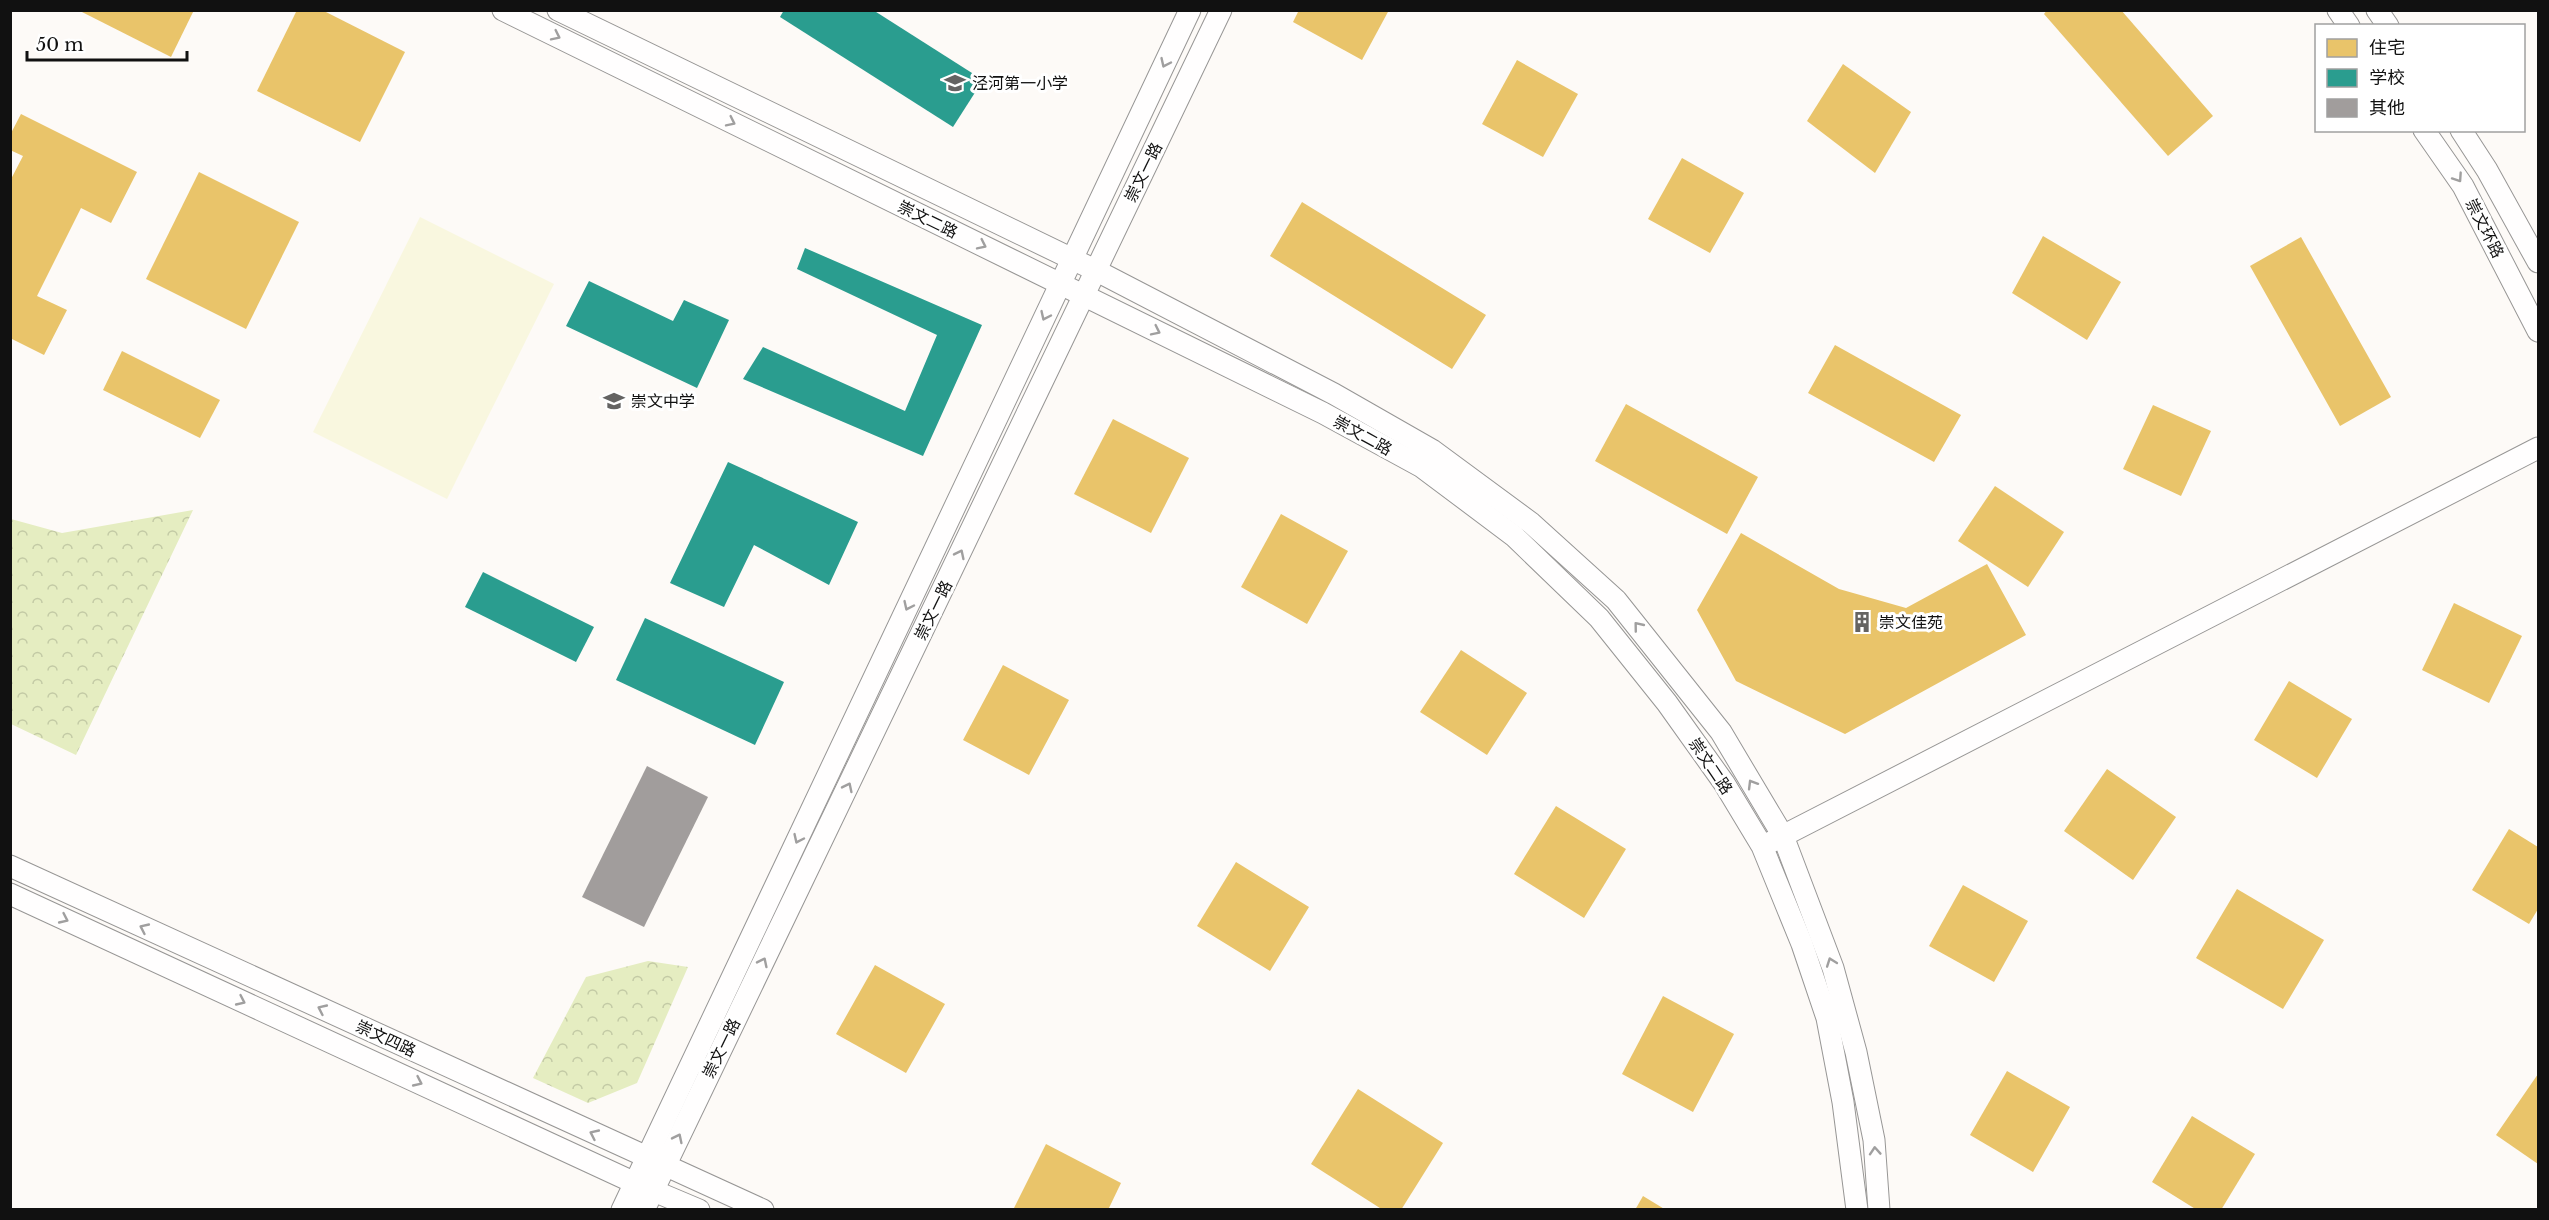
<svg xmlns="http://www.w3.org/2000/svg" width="2549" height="1220" font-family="'Libre Baskerville','Noto Sans SC',serif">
	<defs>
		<pattern id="forest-crowns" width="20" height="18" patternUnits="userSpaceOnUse" patternTransform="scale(1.5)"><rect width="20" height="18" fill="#e5edc1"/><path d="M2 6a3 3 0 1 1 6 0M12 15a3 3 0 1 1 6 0" fill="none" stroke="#c3caa5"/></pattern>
	</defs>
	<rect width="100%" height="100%" fill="#fdfaf7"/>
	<g fill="url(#forest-crowns)">
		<polygon points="193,510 76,755 11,724 11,519 62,533"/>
		<polygon points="648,961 688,967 637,1083 588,1103 533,1078 586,977"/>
	</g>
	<polygon fill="#f9f7df" points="420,217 554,284 447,499 313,432"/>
	<g fill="#e9c46a">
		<polygon points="78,10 194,10 171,57"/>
		<polygon points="297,10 322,10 405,52 360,142 257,91"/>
		<polygon points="1299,10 1389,10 1362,60 1293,22"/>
		<polygon points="2047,10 2121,10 2213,116 2168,156 2044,14"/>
		<polygon points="1517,60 1578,94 1543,157 1482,124"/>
		<polygon points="1843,64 1911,112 1875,173 1807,121"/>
		<polygon points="21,114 137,172 111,223 81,208 37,296 67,310 44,355 10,338 10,181 23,156 10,150 10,135"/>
		<polygon points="1682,158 1744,193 1710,253 1648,219"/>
		<polygon points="199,172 299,222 246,329 146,279"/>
		<polygon points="1302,202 1486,315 1452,369 1270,256"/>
		<polygon points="2043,236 2121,282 2087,340 2012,293"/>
		<polygon points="2301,237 2391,397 2340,426 2250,266"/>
		<polygon points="1835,345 1961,415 1934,462 1808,393"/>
		<polygon points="122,351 220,400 200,438 103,390"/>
		<polygon points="1626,404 1758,477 1727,534 1595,461"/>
		<polygon points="2153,405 2211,431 2181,496 2123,469"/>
		<polygon points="1113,419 1189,458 1151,533 1074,494"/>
		<polygon points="1995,486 2064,532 2028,587 1958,541"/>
		<polygon points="1281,514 1348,551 1307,624 1241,587"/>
		<polygon points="1741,533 1839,589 1906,608 1987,564 2026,635 1845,734 1736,681 1697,610"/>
		<polygon points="2454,603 2522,636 2489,703 2422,670"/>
		<polygon points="1461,650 1527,693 1487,755 1420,712"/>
		<polygon points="1003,665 1069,700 1029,775 963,740"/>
		<polygon points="2289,681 2352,719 2317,778 2254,740"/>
		<polygon points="2107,769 2176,817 2133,880 2064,831"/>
		<polygon points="1556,806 1626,849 1584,918 1514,874"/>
		<polygon points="2509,829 2538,847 2538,909 2529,924 2472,890"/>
		<polygon points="1236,862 1309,907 1270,971 1197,926"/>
		<polygon points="1963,885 2028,921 1994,982 1929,946"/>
		<polygon points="2237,889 2324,940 2283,1009 2196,958"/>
		<polygon points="875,965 945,1004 906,1073 836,1034"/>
		<polygon points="1663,996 1734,1034 1693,1112 1622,1074"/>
		<polygon points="2007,1071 2070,1107 2033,1172 1970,1135"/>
		<polygon points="2538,1074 2538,1164 2496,1135"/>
		<polygon points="1358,1089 1443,1143 1401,1210 1383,1210 1311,1164"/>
		<polygon points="2192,1116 2255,1154 2221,1210 2197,1210 2152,1182"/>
		<polygon points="1046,1144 1121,1183 1108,1210 1013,1210"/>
		<polygon points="1643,1196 1666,1210 1635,1210"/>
	</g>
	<g fill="#2a9d8f">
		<polygon points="784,10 873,10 983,80 953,127 780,17"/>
		<polygon points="805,248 982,325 923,456 743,379 763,347 905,411 937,335 797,269"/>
		<polygon points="589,281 673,321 684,300 729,320 697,388 566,326"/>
		<polygon points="728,462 858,522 829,585 754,545 724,607 670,583"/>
		<polygon points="483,572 594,627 576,662 465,607"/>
		<polygon points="645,618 784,682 755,745 616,680"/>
	</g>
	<polygon fill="#a19d9c" points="647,766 708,797 644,927 582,897"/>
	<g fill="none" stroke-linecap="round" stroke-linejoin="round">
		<defs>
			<g id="minor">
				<polyline points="503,10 1323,413 1422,467 1514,536 1599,618 1667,703 1724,783 1762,846 1802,944 1827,1018 1843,1102 1857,1210"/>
				<polyline points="558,10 1097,271 1334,394 1432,450 1531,523 1616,600 1721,732 1783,836 1833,968 1856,1052 1874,1140 1879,1210"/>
				<polyline points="2338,10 2349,26"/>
				<polyline points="2377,10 2388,26"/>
				<polyline points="2424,130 2463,186 2538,331"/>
				<polyline points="2461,130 2487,170 2538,262"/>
				<polyline points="1771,842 2538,448"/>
				<polyline points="10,866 763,1210"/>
				<polyline points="10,894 635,1183 699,1210"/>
				<polyline points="622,1210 1190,10"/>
				<polyline points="644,1210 1221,10"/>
			</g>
		</defs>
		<use href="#minor" stroke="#979695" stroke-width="23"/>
		<use href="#minor" stroke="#fffefe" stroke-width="21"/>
	</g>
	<defs><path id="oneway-chevron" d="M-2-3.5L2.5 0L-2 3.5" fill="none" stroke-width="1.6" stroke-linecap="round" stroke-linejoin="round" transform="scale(1.5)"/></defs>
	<g stroke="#a09f9f">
		<use href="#oneway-chevron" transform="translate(556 36) rotate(26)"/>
		<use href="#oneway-chevron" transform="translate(1165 63) rotate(115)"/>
		<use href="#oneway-chevron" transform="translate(731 122) rotate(26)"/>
		<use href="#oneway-chevron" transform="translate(2458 178) rotate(56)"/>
		<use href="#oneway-chevron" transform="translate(982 245) rotate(26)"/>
		<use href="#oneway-chevron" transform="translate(1045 316) rotate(115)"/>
		<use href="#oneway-chevron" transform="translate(1156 331) rotate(26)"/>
		<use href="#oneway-chevron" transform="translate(960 554) rotate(-64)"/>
		<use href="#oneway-chevron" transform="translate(908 606) rotate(115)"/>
		<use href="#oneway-chevron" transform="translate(1638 626) rotate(-129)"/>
		<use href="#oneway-chevron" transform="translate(1752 784) rotate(-121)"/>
		<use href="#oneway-chevron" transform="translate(848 787) rotate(-64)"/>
		<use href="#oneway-chevron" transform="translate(798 839) rotate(115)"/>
		<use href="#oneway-chevron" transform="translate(64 919) rotate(25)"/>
		<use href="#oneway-chevron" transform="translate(144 928) rotate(-155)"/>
		<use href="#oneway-chevron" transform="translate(763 962) rotate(-64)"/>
		<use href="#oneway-chevron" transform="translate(1831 962) rotate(-110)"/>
		<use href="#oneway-chevron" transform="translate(241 1001) rotate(25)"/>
		<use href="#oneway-chevron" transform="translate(322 1009) rotate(-155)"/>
		<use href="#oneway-chevron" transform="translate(418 1082) rotate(25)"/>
		<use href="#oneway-chevron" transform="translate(594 1134) rotate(-155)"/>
		<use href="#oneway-chevron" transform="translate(678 1138) rotate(-64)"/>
		<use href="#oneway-chevron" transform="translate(1875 1151) rotate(-94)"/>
	</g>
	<defs>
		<symbol id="school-bare" viewBox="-9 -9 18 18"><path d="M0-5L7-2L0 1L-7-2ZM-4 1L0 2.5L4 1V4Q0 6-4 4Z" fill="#646362" stroke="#fff" stroke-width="2.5" paint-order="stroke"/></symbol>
		<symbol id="building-bare" viewBox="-9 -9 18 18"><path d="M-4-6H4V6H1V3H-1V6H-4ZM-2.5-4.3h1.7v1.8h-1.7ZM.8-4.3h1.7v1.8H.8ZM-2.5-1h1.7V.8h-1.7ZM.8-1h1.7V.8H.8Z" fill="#646362" stroke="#fff" stroke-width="2.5" paint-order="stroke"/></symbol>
	</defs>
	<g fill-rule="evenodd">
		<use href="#school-bare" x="940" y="68" width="30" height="30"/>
		<use href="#school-bare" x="599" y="386" width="30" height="30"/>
		<use href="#building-bare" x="1847" y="607" width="30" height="30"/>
	</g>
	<g text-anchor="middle" stroke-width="6" stroke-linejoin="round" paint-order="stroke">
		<g font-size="16" fill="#111" stroke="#fff" text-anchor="start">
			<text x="972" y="89">泾河第一小学</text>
			<text x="631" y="407">崇文中学</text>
			<text x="1879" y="628">崇文佳苑</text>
		</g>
		<g font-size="16" fill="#111" stroke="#fff">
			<text transform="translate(1143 172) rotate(-64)" y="6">崇文一路</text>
			<text transform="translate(928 219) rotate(26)" y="6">崇文二路</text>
			<text transform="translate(2485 228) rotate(63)" y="6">崇文环路</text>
			<text transform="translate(1363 435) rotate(29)" y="6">崇文二路</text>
			<text transform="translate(933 610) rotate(-64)" y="6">崇文一路</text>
			<text transform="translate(1711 766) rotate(56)" y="6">崇文二路</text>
			<text transform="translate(386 1038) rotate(25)" y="6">崇文四路</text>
			<text transform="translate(721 1048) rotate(-64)" y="6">崇文一路</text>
		</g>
	</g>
	<rect width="2549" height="1220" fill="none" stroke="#111111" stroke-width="24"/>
	<rect x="2315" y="24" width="210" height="108" fill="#ffffff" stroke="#a0a0a0" stroke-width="1.5"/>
	<rect x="2327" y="39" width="30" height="18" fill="#e9c46a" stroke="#a0a0a0" stroke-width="1.5"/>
	<text x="2369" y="54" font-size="18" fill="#111111">住宅</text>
	<rect x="2327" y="69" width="30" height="18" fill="#2a9d8f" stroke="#a0a0a0" stroke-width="1.5"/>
	<text x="2369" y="84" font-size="18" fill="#111111">学校</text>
	<rect x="2327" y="99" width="30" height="18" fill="#a19d9c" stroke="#a0a0a0" stroke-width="1.5"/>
	<text x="2369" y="114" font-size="18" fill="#111111">其他</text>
	<path d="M27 51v9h160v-9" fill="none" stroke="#111111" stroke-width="3"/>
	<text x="36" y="51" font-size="18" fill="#111111" stroke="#ffffff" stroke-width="4.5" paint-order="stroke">50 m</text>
</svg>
